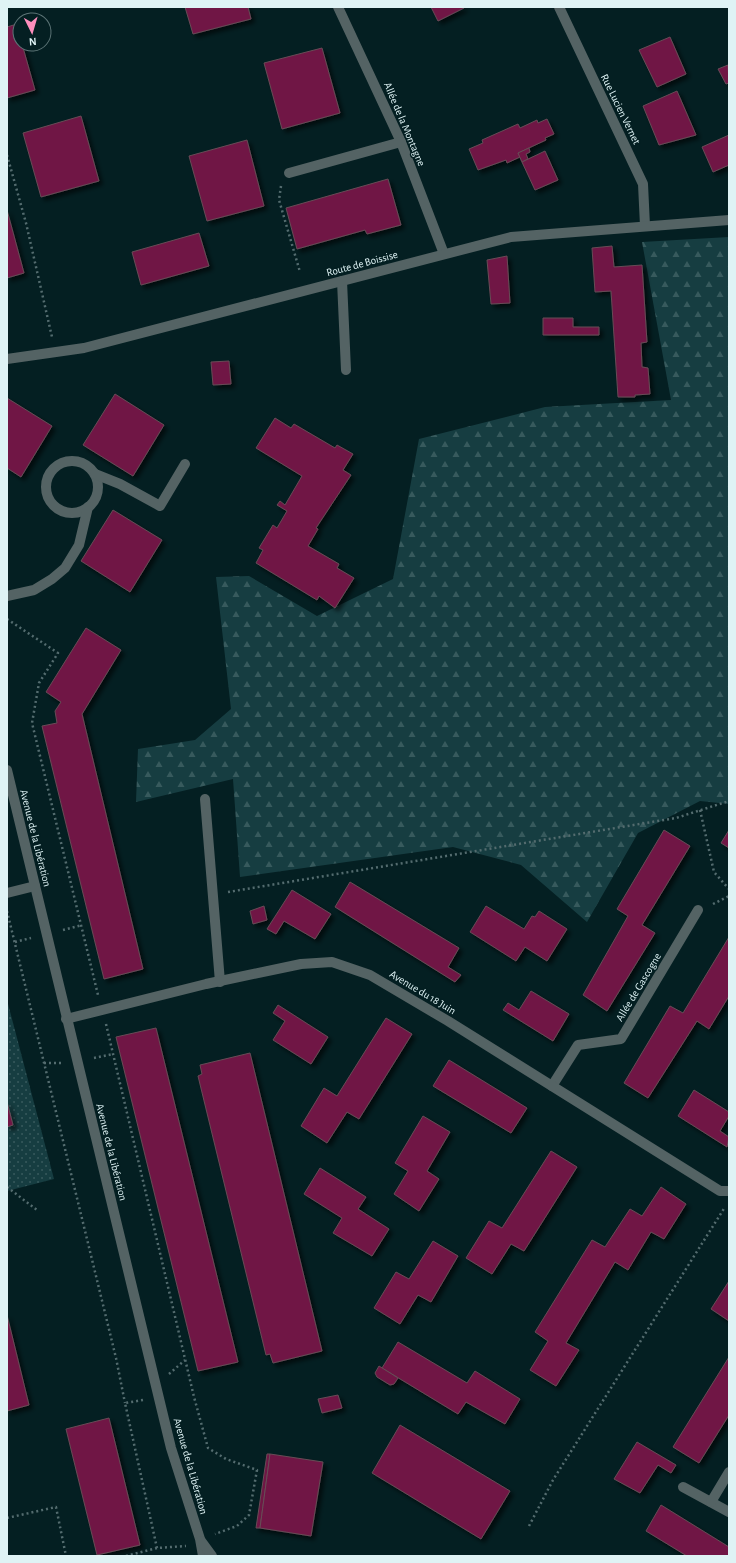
<svg xmlns="http://www.w3.org/2000/svg" width="736" height="1563" font-family="'Alegreya Sans',sans-serif">
	<defs>
		<pattern id="grass-dots" width="8" height="8" patternUnits="userSpaceOnUse"><rect width="8" height="8" fill="#163d41"/><path d="M2 2h.1M6 6h.1" fill="none" stroke="#375a5d" stroke-width="1.8" stroke-linecap="round"/></pattern>
		<pattern id="forest-firs" width="22" height="20" patternUnits="userSpaceOnUse"><rect width="22" height="20" fill="#163d41"/><path d="M5 1l3.5 6h-7zM16 11l3.5 6h-7z" fill="#375a5d"/></pattern>
		<filter id="shadow"><feDropShadow dx="3.5" dy="3.5" stdDeviation="2" flood-color="#0009"/></filter>
	</defs>
	<rect width="100%" height="100%" fill="#041f22"/>
	<polygon fill="url(#grass-dots)" points="7,1000 54,1179 7,1191"/>
	<polygon fill="url(#forest-firs)" points="729,237 729,804 700,801 638,833 587,922 521,865 453,847 240,877 233,779 136,802 138,749 195,740 231,709 216,577 249,576 317,616 393,579 419,439 545,407 671,400 642,242"/>
	<g fill="#6f1744" stroke="#684b56" filter="url(#shadow)">
		<polygon points="185,7 248,7 251,19 193,34"/>
		<polygon points="431,7 464,7 464,8 438,21"/>
		<polygon points="17,24 20,44 22,44 35,90 7,98 7,27"/>
		<polygon points="670,37 686,74 657,87 639,50"/>
		<polygon points="322,48 340,113 282,129 264,63"/>
		<polygon points="728,65 729,83 726,84 718,69"/>
		<polygon points="677,91 696,135 659,145 643,106"/>
		<polygon points="81,116 99,181 41,197 23,133"/>
		<polygon points="547,119 554,134 545,138 546,140 518,153 520,157 507,163 506,160 478,170 469,149 483,143 482,140 518,124 520,128 537,120 538,123"/>
		<polygon points="729,135 729,165 713,172 702,147"/>
		<polygon points="247,140 264,206 207,221 189,156"/>
		<polygon points="529,148 530,152 526,154 528,159 522,162 518,153"/>
		<polygon points="545,151 558,180 535,190 522,162"/>
		<polygon points="388,179 401,225 367,234 365,230 297,249 286,208"/>
		<polygon points="7,210 24,273 7,278"/>
		<polygon points="199,233 209,266 141,285 132,252"/>
		<polygon points="612,246 614,267 642,265 647,342 641,343 642,367 648,368 650,394 635,395 635,397 618,397 611,291 595,292 592,248"/>
		<polygon points="507,256 510,303 491,304 487,260"/>
		<polygon points="543,318 573,318 573,327 599,327 599,335 543,335"/>
		<polygon points="229,361 231,384 213,385 211,362"/>
		<polygon points="115,394 164,425 133,476 83,445"/>
		<polygon points="7,398 52,426 21,477 7,468"/>
		<polygon points="275,418 291,428 294,424 335,448 337,445 353,454 343,470 351,475 316,528 318,529 308,546 339,564 337,568 354,578 335,608 319,596 317,600 256,563 263,550 259,548 273,525 277,528 287,511 277,505 280,501 285,505 302,476 256,448"/>
		<polygon points="113,510 162,540 130,592 81,561"/>
		<polygon points="86,628 121,650 82,714 143,969 104,979 42,726 57,723 55,711 61,702 46,692"/>
		<polygon points="664,830 690,846 642,925 655,933 607,1011 583,995 628,916 617,909"/>
		<polygon points="729,830 729,848 721,843"/>
		<polygon points="350,882 459,948 448,967 461,975 455,982 335,907"/>
		<polygon points="292,890 331,914 315,939 284,921 276,934 267,929"/>
		<polygon points="264,906 267,920 253,924 250,911"/>
		<polygon points="486,906 524,929 532,916 535,917 539,911 567,929 547,961 525,947 516,961 470,932"/>
		<polygon points="729,937 729,996 709,1029 697,1021 648,1098 624,1083 670,1006 683,1013"/>
		<polygon points="531,991 569,1014 553,1041 503,1010 508,1003 519,1010"/>
		<polygon points="278,1005 328,1037 311,1064 273,1040 285,1021 273,1013"/>
		<polygon points="386,1018 412,1034 359,1119 347,1112 327,1143 301,1126 324,1088 337,1096"/>
		<polygon points="156,1028 238,1362 198,1371 116,1037"/>
		<polygon points="250,1053 322,1351 273,1363 270,1354 266,1355 198,1076 202,1074 200,1065"/>
		<polygon points="449,1060 527,1108 511,1133 433,1086"/>
		<polygon points="694,1090 729,1112 729,1116 720,1131 729,1137 727,1147 678,1116"/>
		<polygon points="7,1102 13,1125 7,1127"/>
		<polygon points="423,1116 450,1132 427,1171 439,1179 419,1211 394,1194 408,1171 395,1163"/>
		<polygon points="551,1151 577,1167 524,1251 511,1244 492,1274 466,1258 489,1221 502,1228"/>
		<polygon points="320,1168 366,1197 358,1209 389,1229 372,1256 333,1233 342,1218 304,1194"/>
		<polygon points="661,1187 686,1204 664,1239 651,1232 628,1270 615,1262 566,1343 579,1350 556,1386 530,1370 548,1341 535,1332 592,1240 605,1247 630,1209 642,1216"/>
		<polygon points="433,1241 458,1256 431,1302 418,1295 400,1324 374,1308 396,1272 409,1279"/>
		<polygon points="729,1281 729,1321 711,1309"/>
		<polygon points="7,1315 29,1405 7,1411"/>
		<polygon points="398,1342 467,1383 475,1371 520,1399 505,1424 466,1402 458,1414 382,1368"/>
		<polygon points="729,1357 729,1415 699,1463 673,1447"/>
		<polygon points="379,1366 398,1378 394,1384 390,1385 377,1377 375,1373"/>
		<polygon points="338,1395 342,1408 322,1413 318,1399"/>
		<polygon points="109,1418 140,1545 97,1555 66,1429"/>
		<polygon points="400,1425 510,1491 481,1539 372,1473"/>
		<polygon points="637,1442 676,1465 671,1473 658,1465 640,1493 614,1479"/>
		<polygon points="267,1454 270,1454 260,1528 256,1528"/>
		<polygon points="270,1454 323,1462 311,1536 260,1528"/>
		<polygon points="661,1505 729,1547 729,1556 687,1556 646,1531"/>
	</g>
	<g fill="none" stroke-linecap="round" stroke-linejoin="round">
		<g stroke="#546c6f" stroke-width="2.5" stroke-dasharray="2 3" stroke-linecap="butt">
			<polyline points="7,155 26,223 52,337"/>
			<polyline points="281,186 279,200 300,272"/>
			<polyline points="7,619 58,653 39,683 32,723 98,995"/>
			<polyline points="700,810 714,872 729,889"/>
			<polyline points="228,892 676,818 729,801"/>
			<polyline points="713,904 729,896"/>
			<polyline points="7,911 116,1358 125,1403"/>
			<polyline points="63,930 82,925"/>
			<polyline points="15,942 31,938"/>
			<polyline points="106,1024 194,1397 208,1448 226,1459 257,1470 249,1515 237,1526 215,1534"/>
			<polyline points="94,1058 113,1054"/>
			<polyline points="44,1063 61,1063"/>
			<polyline points="7,1187 37,1210"/>
			<polyline points="169,1374 185,1360"/>
			<polyline points="143,1400 125,1403 157,1548"/>
			<polyline points="7,1518 56,1507 66,1556"/>
			<polyline points="529,1526 553,1480 725,1207"/>
			<polyline points="126,1556 157,1548 186,1546"/>
		</g>
		<g stroke="#546364" stroke-width="10">
			<polyline points="338,7 401,142 444,254"/>
			<polyline points="289,173 401,142"/>
			<polyline points="342,281 346,370"/>
			<circle cx="72" cy="487" r="26"/>
			<polyline points="95,474 120,484 160,506 185,464"/>
			<polyline points="7,596 34,590 52,579 65,568 79,545 88,507"/>
			<polyline points="205,799 220,982"/>
			<polyline points="7,893 35,886"/>
			<polyline points="552,1086 578,1045 621,1039 698,910"/>
			<polyline points="683,1487 729,1512"/>
			<polyline points="711,1502 729,1472"/>
		</g>
		<g stroke="#546364" stroke-width="10">
			<polyline points="559,7 643,184 645,226"/>
			<polyline points="66,1019 206,984 301,964 332,962 370,975 448,1021 720,1191 729,1191"/>
		</g>
		<g stroke="#546364" stroke-width="10">
			<polyline points="7,359 84,348 511,237 729,220"/>
			<polyline points="7,770 171,1448 200,1539 203,1556"/>
			<polyline points="201,1541 212,1556"/>
		</g>
	</g>
	<g text-anchor="middle" stroke-width="3" stroke-linejoin="round" paint-order="stroke">
		<g font-size="11" fill="#dff3f5" stroke="#041f22">
			<text transform="translate(621 109) rotate(64)" y="4">Rue Lucien Vernet</text>
			<text transform="translate(405 124) rotate(67)" y="4">Allée de la Montagne</text>
			<text transform="translate(362 263) rotate(-15)" y="4">Route de Boissise</text>
			<text transform="translate(36 838) rotate(76)" y="4">Avenue de la Libération</text>
			<text transform="translate(638 987) rotate(-59)" y="4">Allée de Gascogne</text>
			<text transform="translate(423 992) rotate(31)" y="4">Avenue du 18 Juin</text>
			<text transform="translate(112 1152) rotate(76)" y="4">Avenue de la Libération</text>
			<text transform="translate(191 1466) rotate(74)" y="4">Avenue de la Libération</text>
		</g>
	</g>
	<rect width="736" height="1563" fill="none" stroke="#dff3f5" stroke-width="16"/>
	<g transform="translate(32 32) rotate(175)"><circle r="19" fill="#041f22" stroke="#5c7476"/>
	<path d="M0-3L7 15L0 10L-7 15Z" fill="#fe8ebd"/>
	<text y="-6" font-size="11" font-weight="bold" text-anchor="middle" fill="#dff3f5">N</text>
	</g>
</svg>
